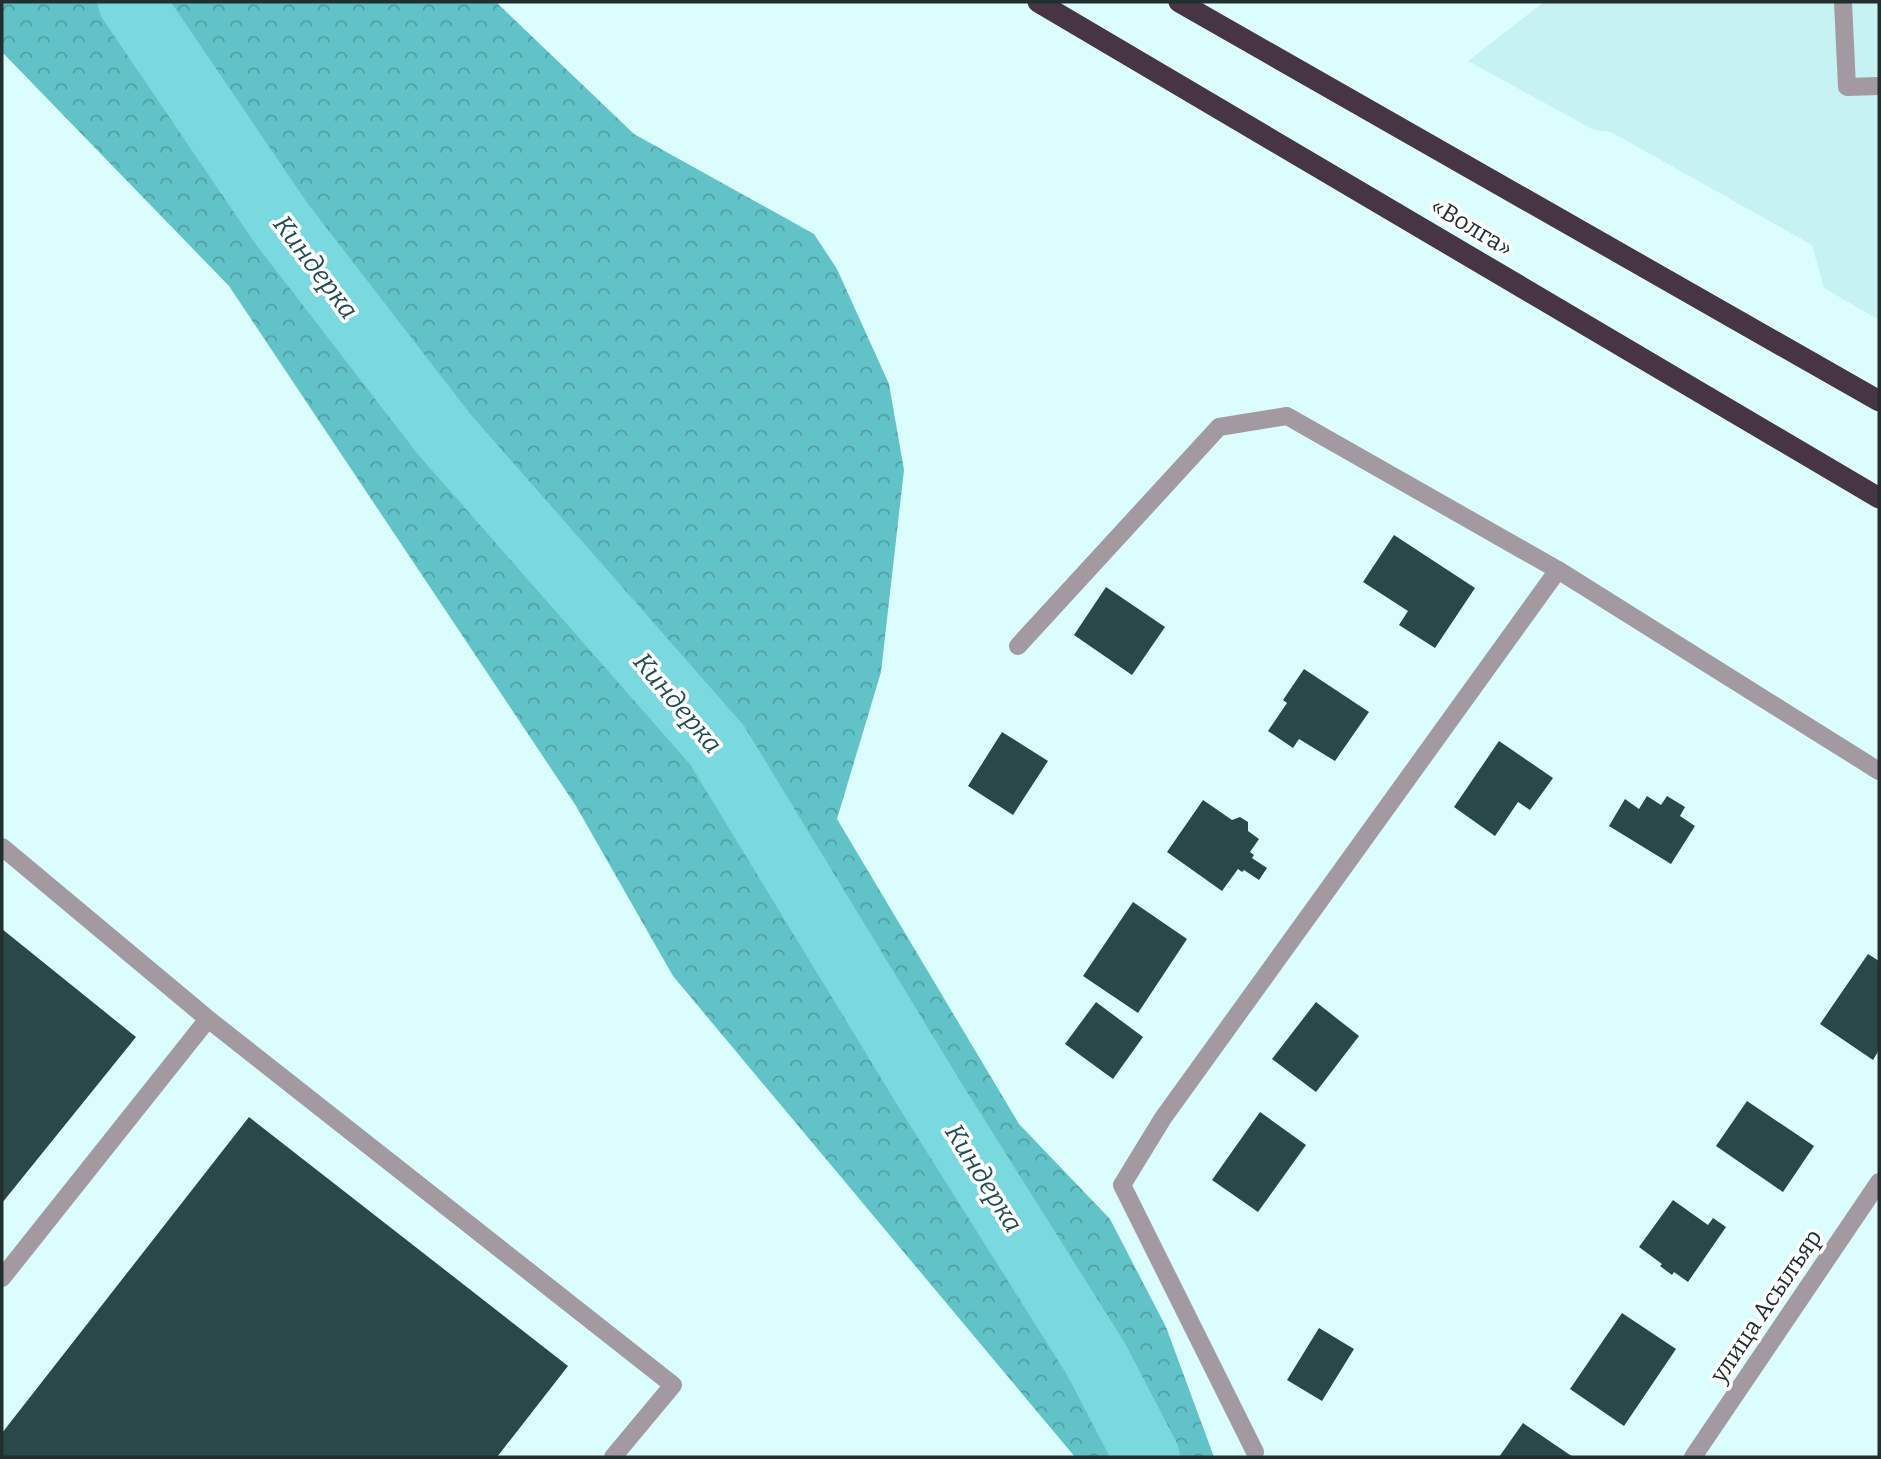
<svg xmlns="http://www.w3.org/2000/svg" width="1881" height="1459" font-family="Bitter,serif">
	<defs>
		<pattern id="forest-crowns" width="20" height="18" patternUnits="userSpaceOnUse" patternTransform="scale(1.75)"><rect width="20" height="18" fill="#61c3c8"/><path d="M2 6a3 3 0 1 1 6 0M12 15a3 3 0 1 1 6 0" fill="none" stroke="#509fa3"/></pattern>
	</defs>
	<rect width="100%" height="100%" fill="#dbfdfe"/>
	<polygon fill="#c7f2f4" points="1544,2 1879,2 1879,320 1824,288 1812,245 1611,132 1594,130 1468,61"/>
	<polygon fill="url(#forest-crowns)" points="2,2 496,2 634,134 814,234 837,269 889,384 904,470 881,672 837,819 1019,1124 1110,1219 1166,1327 1214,1457 1075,1457 673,976 576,806 229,286 2,52"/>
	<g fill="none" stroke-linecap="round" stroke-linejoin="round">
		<polyline stroke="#79d9df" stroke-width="66" points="131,2 281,223 444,434 717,745 930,1095 1096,1359 1147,1457"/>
	</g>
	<g fill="#2a4749">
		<polygon points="1394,535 1475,588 1435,648 1399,625 1408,611 1363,582"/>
		<polygon points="1106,587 1165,627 1132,675 1074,635"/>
		<polygon points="1304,669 1369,712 1335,761 1299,739 1293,748 1268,731 1287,703 1283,700"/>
		<polygon points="1002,732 1048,761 1013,815 968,786"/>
		<polygon points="1499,741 1553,778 1530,810 1518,802 1495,836 1454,807"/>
		<polygon points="1647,796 1661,805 1667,796 1685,807 1680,816 1695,826 1671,864 1609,826 1625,799 1639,809"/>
		<polygon points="1203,800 1232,820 1240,817 1248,822 1248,831 1259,839 1250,852 1254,855 1252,858 1267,868 1259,880 1244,870 1242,872 1238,869 1222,891 1167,852"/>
		<polygon points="1133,902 1187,939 1138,1013 1083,976"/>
		<polygon points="2,929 136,1037 2,1203"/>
		<polygon points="1868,954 1879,961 1879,1050 1873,1060 1820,1024"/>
		<polygon points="1096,1002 1143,1037 1113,1079 1065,1044"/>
		<polygon points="1316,1002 1359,1036 1316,1092 1272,1059"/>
		<polygon points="1747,1101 1814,1146 1783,1192 1716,1146"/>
		<polygon points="1260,1112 1306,1145 1258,1212 1212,1180"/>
		<polygon points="249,1117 568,1366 497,1457 2,1457 2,1433"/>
		<polygon points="1673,1200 1708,1225 1713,1218 1726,1227 1688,1282 1674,1272 1672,1275 1660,1266 1662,1264 1639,1247"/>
		<polygon points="1622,1313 1676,1349 1624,1426 1570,1389"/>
		<polygon points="1319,1328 1354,1349 1322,1401 1287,1380"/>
		<polygon points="1523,1423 1573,1457 1499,1457"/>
	</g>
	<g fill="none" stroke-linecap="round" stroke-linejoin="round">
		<g stroke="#a399a0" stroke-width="18">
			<polyline points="1843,2 1847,87 1879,86"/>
			<polyline points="1018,646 1219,427 1287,416 1558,570 1879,771"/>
			<polyline points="2,847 208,1019 673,1385 613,1457"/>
			<polyline points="2,1278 208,1019"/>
			<polyline points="1255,1452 1122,1185 1163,1118 1558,570"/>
			<polyline points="1693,1457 1879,1182"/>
		</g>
		<g stroke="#483543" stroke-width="21">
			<polyline points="1038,2 1879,498"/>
			<polyline points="1179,2 1879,401"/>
		</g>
	</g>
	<g text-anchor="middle" stroke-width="7" stroke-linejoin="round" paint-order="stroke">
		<g font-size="24" fill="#222f2f" stroke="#fff">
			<text transform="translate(1472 227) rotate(31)" y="8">«Волга»</text>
			<text transform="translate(1766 1306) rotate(-56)" y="8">улица Асылъяр</text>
		</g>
		<g font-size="26" font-style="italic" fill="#214d50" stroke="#fff">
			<text transform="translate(316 267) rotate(53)" y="9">Киндерка</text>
			<text transform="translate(678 703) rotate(50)" y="9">Киндерка</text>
			<text transform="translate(984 1178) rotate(58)" y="9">Киндерка</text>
		</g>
	</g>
	<rect width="1881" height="1459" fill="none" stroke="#222f2f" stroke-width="7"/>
</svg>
